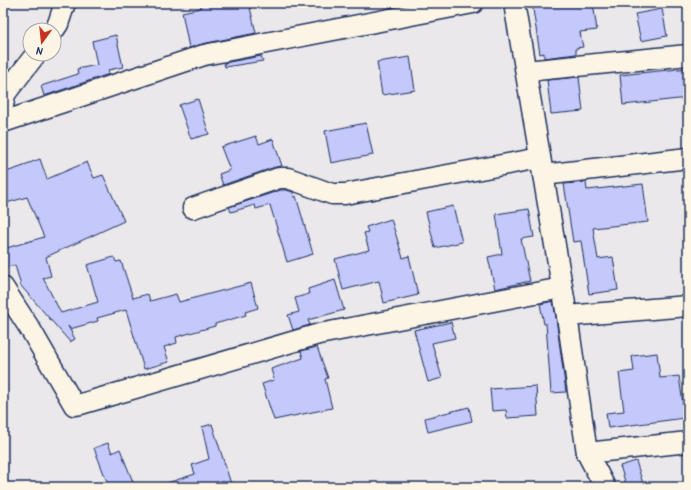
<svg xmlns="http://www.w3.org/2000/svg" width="691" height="490" font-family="'Patrick Hand',sans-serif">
	<rect width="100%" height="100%" fill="#ebe8eb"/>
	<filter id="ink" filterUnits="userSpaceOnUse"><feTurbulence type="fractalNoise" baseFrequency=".025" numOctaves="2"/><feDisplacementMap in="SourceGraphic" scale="8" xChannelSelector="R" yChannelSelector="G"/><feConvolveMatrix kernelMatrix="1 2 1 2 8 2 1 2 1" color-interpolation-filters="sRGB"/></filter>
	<g filter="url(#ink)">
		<g fill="#c4c8fa" stroke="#1b2f5e">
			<polygon points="200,3 249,3 256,33 202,44 189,48 182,12 201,8"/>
			<polygon points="532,3 593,3 597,30 580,32 583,47 576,48 576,54 544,58 544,53 540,54"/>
			<polygon points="662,9 667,36 641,41 635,14"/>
			<polygon points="116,35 123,67 108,70 109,74 44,96 41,86 78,74 77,69 97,65 92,41"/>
			<polygon points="261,56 263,61 225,67 224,63"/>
			<polygon points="410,57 415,90 382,95 377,62"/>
			<polygon points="688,68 688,98 623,105 620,75"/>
			<polygon points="579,77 583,111 551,114 547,80"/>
			<polygon points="198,99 209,134 191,139 179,105"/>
			<polygon points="366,123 373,155 331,163 325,131"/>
			<polygon points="256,136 259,144 273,139 282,166 275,167 223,185 219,174 230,170 221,147"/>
			<polygon points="40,159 47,179 87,162 94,178 103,175 124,221 46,257 51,276 43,278 61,313 98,302 87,265 114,257 116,262 121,261 133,298 148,294 150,301 176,294 179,302 251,283 258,308 245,312 246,315 215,324 215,326 176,337 177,343 164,347 169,362 144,369 126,310 97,318 98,321 70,329 68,326 75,339 70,342 21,286 15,265 3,268 3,249 44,237 27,197 3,204 3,173 24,166 24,165"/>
			<polygon points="586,182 587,190 643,184 648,222 593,228 598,259 613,257 618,290 589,294 581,241 573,242 564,184"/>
			<polygon points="281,190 286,190 293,192 294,197 296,196 313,254 287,262 270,205 256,209 255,205 231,212 229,207"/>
			<polygon points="453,206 462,242 435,248 426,212"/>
			<polygon points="529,209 534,237 521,239 530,281 495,289 488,257 502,254 496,214"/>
			<polygon points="391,219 403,258 409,256 418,295 384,303 379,281 343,290 335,259 369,250 364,233 368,232 366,227"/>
			<polygon points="335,280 344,310 308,320 310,325 293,330 288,315 299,312 295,298 309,294 308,289"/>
			<polygon points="553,301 556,318 566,392 551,393 546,324 544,324 540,304"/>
			<polygon points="451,322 455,338 432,343 442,378 428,382 414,330"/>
			<polygon points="317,347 328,378 325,379 332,408 274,420 262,384 274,380 271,369 303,358 301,351"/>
			<polygon points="657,353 660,378 679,376 685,418 608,428 606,413 624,411 619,373 634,371 632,356"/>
			<polygon points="536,386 538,416 507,418 506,410 492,411 490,389"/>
			<polygon points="469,407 472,421 428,432 425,418"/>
			<polygon points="212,424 232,487 165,487 164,484 195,474 192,465 209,459 202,427"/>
			<polygon points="108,443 112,453 120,449 135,487 109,487 94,448"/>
			<polygon points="636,461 644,487 627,487 620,466"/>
		</g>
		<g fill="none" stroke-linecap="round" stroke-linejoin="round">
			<defs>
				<g id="minor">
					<polyline points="514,3 567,316 587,453 605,487"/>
					<polyline points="54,30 58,24 65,3"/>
					<polyline points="526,71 688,55"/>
					<polyline points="3,106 5,94 36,54"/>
					<polyline points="3,122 204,55 473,3"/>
					<polyline points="543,175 688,158"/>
					<polyline points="193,208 279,178 288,178 332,194 345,194 540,158"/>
					<polyline points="3,287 32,332 74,405 81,404 319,334 562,288"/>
					<polyline points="567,316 688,306"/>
					<polyline points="587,453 688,442"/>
				</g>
			</defs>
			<use href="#minor" stroke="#1b2f5e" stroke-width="23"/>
			<use href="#minor" stroke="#fcf5e5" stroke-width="20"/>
		</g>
	</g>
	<rect width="691" height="490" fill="none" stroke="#fcf5e5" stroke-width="16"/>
	<rect x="8" y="8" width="675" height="474" fill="none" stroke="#1b2f5e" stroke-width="1.5" filter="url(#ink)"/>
	<g transform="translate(42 42) rotate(195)"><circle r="19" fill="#fcf5e5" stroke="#a2a6af"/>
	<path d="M0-3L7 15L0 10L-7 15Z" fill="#c8321e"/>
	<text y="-6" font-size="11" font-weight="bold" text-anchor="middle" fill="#1b2f5e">N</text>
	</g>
</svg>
